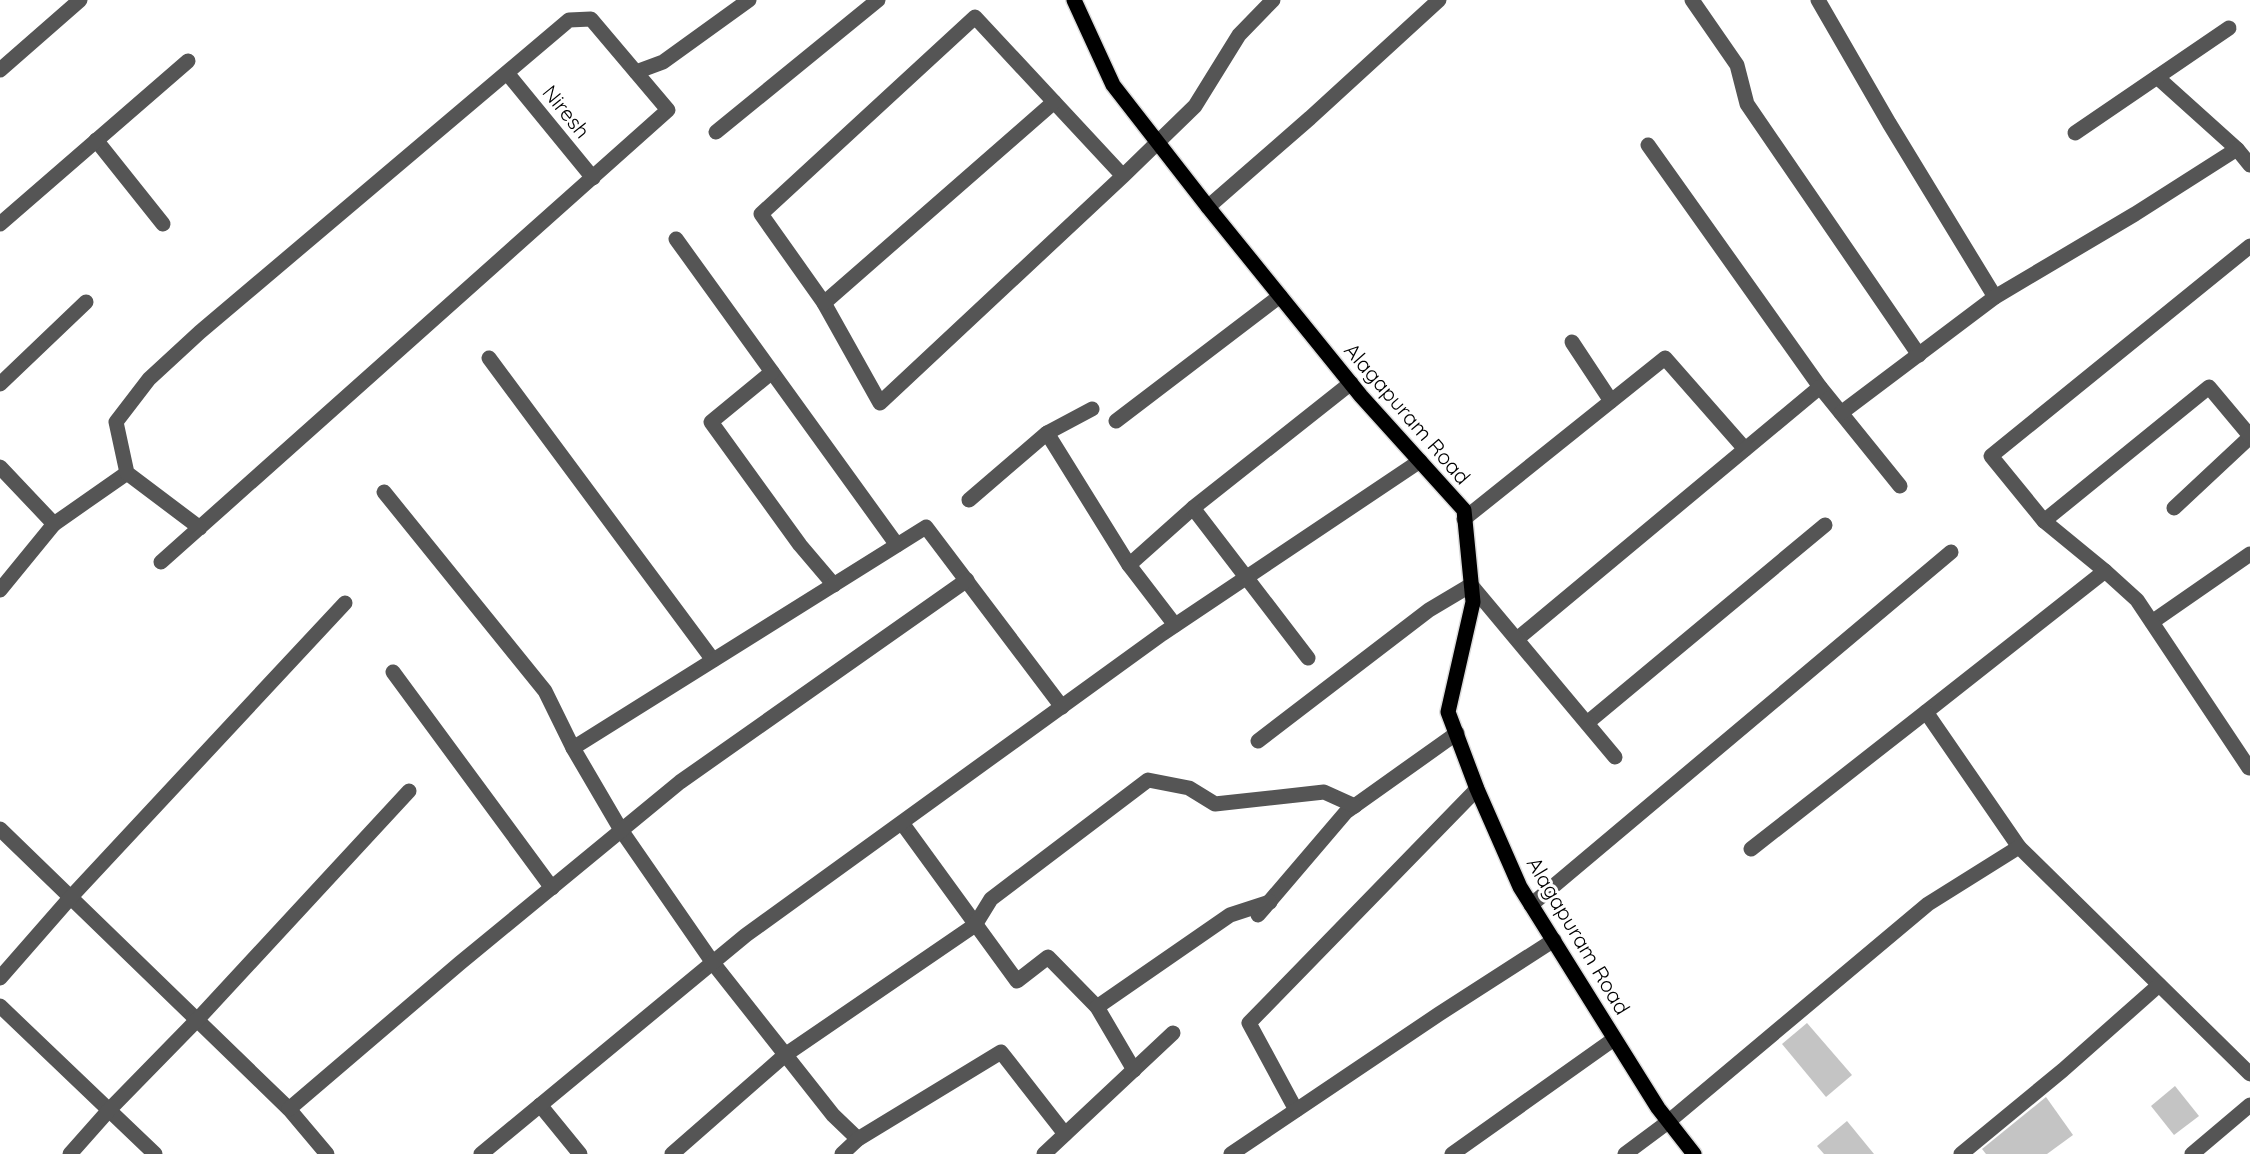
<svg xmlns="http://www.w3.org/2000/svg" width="2250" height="1154" font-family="Quicksand,sans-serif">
	<rect width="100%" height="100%" fill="#fff"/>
	<g fill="#c4c4c4">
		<polygon points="1807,1023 1852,1075 1826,1097 1782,1044"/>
		<polygon points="2175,1086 2199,1116 2174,1135 2151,1106"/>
		<polygon points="2046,1097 2073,1135 2047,1154 1986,1154 1982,1149"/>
		<polygon points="1847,1121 1874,1154 1824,1154 1817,1146"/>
	</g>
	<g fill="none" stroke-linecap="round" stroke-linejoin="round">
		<defs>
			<polyline id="major" points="1074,0 1113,85 1208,207 1361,396 1464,510 1473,602 1448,712 1477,789 1520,887 1658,1108 1694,1154"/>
		</defs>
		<use href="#major" stroke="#dbdbdb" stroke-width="18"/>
		<g stroke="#555" stroke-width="15">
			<polyline points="1692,0 1737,65 1747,104 1919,355"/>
			<polyline points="1818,0 1889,123 1995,297"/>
			<polyline points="0,70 80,0"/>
			<polyline points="636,72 663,62 749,0"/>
			<polyline points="507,73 593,178"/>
			<polyline points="2157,77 2237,149 2250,165"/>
			<polyline points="716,132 878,0"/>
			<polyline points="2075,133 2229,28"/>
			<polyline points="96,140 163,224"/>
			<polyline points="1648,145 1820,387 1900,486"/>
			<polyline points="1123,176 975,17 761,214 824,303 880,403 1123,176 1195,106 1239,35 1273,0"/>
			<polyline points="1208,207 1310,118 1439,0"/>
			<polyline points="0,224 188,61"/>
			<polyline points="676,239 897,545"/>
			<polyline points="824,303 1054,102"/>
			<polyline points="1572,342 1611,401"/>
			<polyline points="489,358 713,660"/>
			<polyline points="772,372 711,422 800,545 834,585"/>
			<polyline points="0,384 86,302"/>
			<polyline points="1841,413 1995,297 2135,214 2237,149"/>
			<polyline points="1116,421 1280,296"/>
			<polyline points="1047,433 1129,565 1193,508 1351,383"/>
			<polyline points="0,467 54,524 0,590"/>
			<polyline points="384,492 545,691 573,748 621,830 713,963 833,1115 858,1139"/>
			<polyline points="969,500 1047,433 1092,409"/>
			<polyline points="1193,508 1308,658"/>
			<polyline points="2174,508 2250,437"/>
			<polyline points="1464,519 1665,358 1745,449"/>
			<polyline points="2044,521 2209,387 2250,436"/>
			<polyline points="54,524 127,473"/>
			<polyline points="161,562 668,110 591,19 569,20 200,332 149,379 116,422 127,473 200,528"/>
			<polyline points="1129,565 1175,625"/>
			<polyline points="2105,571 2044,521 1991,456 2250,246"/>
			<polyline points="2152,622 2250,554"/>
			<polyline points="1517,639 1820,387"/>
			<polyline points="393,672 552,888"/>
			<polyline points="1587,723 1825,525"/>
			<polyline points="1258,741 1429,610 1471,585 1615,757"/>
			<polyline points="573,748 926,527 1062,707"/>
			<polyline points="902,823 1017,981 1048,957 1097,1007 1134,1070"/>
			<polyline points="0,829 289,1109 327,1154"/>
			<polyline points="2019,847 1926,712 2105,571 2137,600 2249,768 2250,767"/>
			<polyline points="1751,849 1926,712"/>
			<polyline points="1531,905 1951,552"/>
			<polyline points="1258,915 1346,812 1457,733"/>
			<polyline points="0,978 70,898 345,603"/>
			<polyline points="0,1006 155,1154"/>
			<polyline points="1097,1007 1230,915 1270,902"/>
			<polyline points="540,1105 580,1154"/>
			<polyline points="289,1109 460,963 680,782 967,580"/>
			<polyline points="1296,1110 1249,1023 1477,789"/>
			<polyline points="70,1154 109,1110 197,1020 409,791"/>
			<polyline points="481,1154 746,935 1162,634 1420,461"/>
			<polyline points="672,1154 785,1055 975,925 991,899 1148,780 1189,788 1215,804 1324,792 1355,806"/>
			<polyline points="842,1154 858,1139 1001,1052 1065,1134"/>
			<polyline points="1044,1154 1173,1033"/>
			<polyline points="1231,1154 1439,1014 1554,940"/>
			<polyline points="1452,1154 1614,1039"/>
			<polyline points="1625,1154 1668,1122 1928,904 2019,847 2250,1074"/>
			<polyline points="1961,1154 2063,1070 2159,985"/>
			<polyline points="2192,1154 2250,1105"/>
		</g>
		<use href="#major" stroke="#000" stroke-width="15"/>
	</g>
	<g text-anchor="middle" stroke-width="6" stroke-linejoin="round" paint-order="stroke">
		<g font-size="21" fill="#000" stroke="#fff">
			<text transform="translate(566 112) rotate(51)" y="7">Niresh</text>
			<text transform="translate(1407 414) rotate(49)" y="7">Alagapuram Road</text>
			<text transform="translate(1578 936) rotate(59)" y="7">Alagapuram Road</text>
		</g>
	</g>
</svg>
